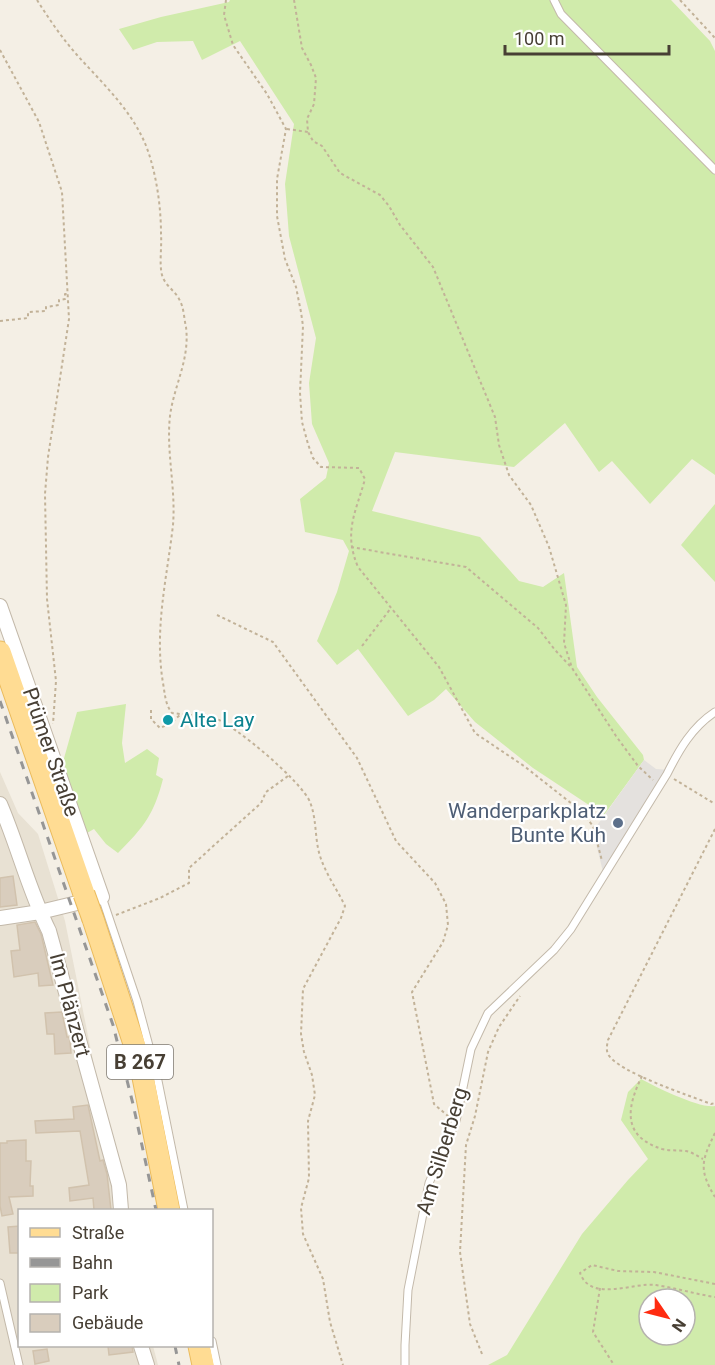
<svg xmlns="http://www.w3.org/2000/svg" width="715" height="1365" font-family="Roboto,sans-serif">
	<rect width="100%" height="100%" fill="#f4efe5"/>
	<polygon fill="#e8e1d3" points="0,772 18,813 38,834 65,921 123,1210 20,1210 20,1346 153,1346 158,1365 0,1365"/>
	<g fill="#d0ebab" fill-rule="evenodd">
		<polygon points="230,0 671,0 710,41 715,51 715,475 692,459 650,504 612,461 599,472 565,423 514,467 395,452 372,511 480,537 519,581 543,587 564,573 577,667 597,697 643,755 644,760 604,815 533,768 475,722 446,689 434,700 408,716 358,649 337,665 317,641 337,592 349,551 343,540 305,532 300,499 326,478 329,463 312,424 309,383 316,338 289,236 285,184 294,124 240,41 202,60 193,41 157,42 133,50 119,29 161,17 229,2"/>
		<polygon points="715,504 715,582 681,545"/>
		<path d="M126,704l-4,39 3,20 22,-14 12,9 -3,17 7,4c-9,35 -19,48 -45,74l-12,-9 -12,-15 -7,4 -26,-64 16,-57z"/>
		<path d="M641,1079c15,8 59,30 74,27v259h-227l19,-10 75,-121 46,-54 20,-21 -27,-39 7,-28zM649,1299h36v36h-36z"/>
	</g>
	<polygon fill="#e4e1de" points="644,760 656,769 670,770 604,876 593,831"/>
	<g fill="#d9cdbd" stroke="#d1c2ad" stroke-width="1.5">
		<polygon points="13,876 17,905 0,907 0,878"/>
		<polygon points="35,922 41,934 53,985 39,986 38,973 14,977 11,951 20,950 17,925"/>
		<polygon points="62,1012 67,1037 69,1037 70,1041 71,1053 55,1054 54,1034 47,1034 45,1013"/>
		<polygon points="88,1105 100,1161 103,1160 107,1174 111,1210 94,1210 93,1198 70,1201 69,1188 89,1185 80,1131 36,1133 35,1121 74,1119 73,1107"/>
		<polygon points="26,1140 26,1161 31,1161 30,1186 33,1186 33,1196 9,1197 13,1214 2,1216 0,1206 0,1143 7,1143 7,1141"/>
		<polygon points="20,1226 20,1253 10,1253 8,1227"/>
		<polygon points="108,1346 132,1346 133,1352 109,1355"/>
		<polygon points="47,1349 49,1361 35,1364 33,1351"/>
	</g>
	<g fill="none" stroke-linecap="round" stroke-linejoin="round">
		<defs>
			<g id="lane">
				<polyline points="554,0 561,14 715,170"/>
				<polyline points="102,897 137,1001 157,1076 184,1210"/>
				<polyline points="0,1283 19,1365"/>
				<polyline points="212,1341 217,1365"/>
				<path d="M405,1365v-20l3,-55 21,-107 27,-62 15,-72 17,-36 66,-63 17,-21 96,-155c12,-24 25,-47 48,-62"/>
			</g>
			<g id="street">
				<polyline points="0,606 102,897 40,912 0,918"/>
				<path d="M0,804c18,42 29,87 49,127l70,254 2,25"/>
				<polyline points="141,1346 147,1365"/>
			</g>
			<g id="primary">
				<polyline points="0,652 84,894"/>
				<polyline points="93,919 140,1062 169,1210"/>
				<polyline points="199,1346 203,1365"/>
			</g>
		</defs>
		<use href="#lane" stroke="#c3b9aa" stroke-width="9"/>
		<use href="#street" stroke="#c3b9aa" stroke-width="16"/>
		<use href="#primary" stroke="#ebbb5c" stroke-width="23"/>
		<g stroke="#c2b298" stroke-width="2" stroke-dasharray="3 3" stroke-linecap="butt">
			<path d="M37,0c12,19 25,38 40,55 27,30 59,59 72,99 8,25 12,54 12,80 1,13 -2,29 1,41 3,11 14,16 18,26 4,7 4,18 6,26 4,33 -12,58 -16,89 -4,36 6,72 3,109 -6,53 -19,104 -10,158 2,11 2,21 9,30 14,2 29,2 42,5 20,6 88,64 96,84 6,15 5,31 8,46 4,21 18,39 27,58l-4,12 -38,71 -2,45 3,18 8,23 3,20 -7,26 1,57 -8,30 2,26 20,45 7,43 13,43"/>
			<path d="M226,0l-2,15 9,30 34,49 19,35 -9,50v37l8,43 11,28 5,25 2,14 -3,67 2,29 6,22 5,14 8,9 38,1 6,11c-9,33 -22,53 -7,88l81,100 36,66 49,33 57,45 12,15 9,35"/>
			<polyline points="294,0 302,48 311,65 316,78 314,104 307,119 308,132 313,141 322,146 340,173 380,195 389,206 400,225 433,267 495,417 499,445 509,475 531,505 549,547 566,605 564,643 572,668 616,736 638,766 653,780"/>
			<polyline points="680,0 715,38"/>
			<polyline points="0,50 39,122 62,192 69,319 48,457 45,494 47,599 56,681 53,724"/>
			<polyline points="287,129 308,132"/>
			<polyline points="0,321 28,318 28,312 46,311 46,307 59,305 59,300 65,299 65,294 69,294"/>
			<polyline points="351,547 466,567 538,628 555,650 570,666"/>
			<polyline points="217,615 273,642 357,758 396,841 435,883 446,904 448,925 443,942 412,992 434,1104 449,1117"/>
			<polyline points="362,646 391,608"/>
			<polyline points="151,710 151,719 160,728 171,723 181,714"/>
			<polyline points="674,779 715,804"/>
			<path d="M715,829l-107,211c-1,5 -2,10 0,14 9,18 83,42 103,50l4,-1"/>
			<polyline points="116,915 160,898 189,883 189,868 261,803 266,792 288,776"/>
			<path d="M642,1076c-15,31 -21,60 20,73 8,2 16,1 24,2 6,1 11,5 17,8"/>
			<path d="M715,1133c-13,27 -17,36 0,64"/>
			<path d="M715,1284l-61,-12 -36,-1 -26,-6 -12,8c11,30 53,9 76,12 20,3 39,9 59,12"/>
			<polyline points="600,1288 593,1332 614,1365"/>
			<polyline points="482,1354 470,1324 460,1252 466,1145 475,1116 488,1052 499,1027 520,996"/>
		</g>
		<use href="#lane" stroke="#fff" stroke-width="7"/>
		<use href="#street" stroke="#fff" stroke-width="14"/>
		<use href="#primary" stroke="#ffdc93" stroke-width="21"/>
		<g stroke="#969696" stroke-width="3" stroke-dasharray="8 8" stroke-linecap="butt">
			<polyline points="0,701 113,1025 133,1104 156,1210"/>
			<polyline points="175,1346 179,1365"/>
		</g>
		<defs>
			<polyline id="primary-bridge" points="84,894 93,919"/>
		</defs>
		<use href="#primary-bridge" stroke="#ebbb5c" stroke-width="23" stroke-linecap="butt"/>
		<use href="#primary-bridge" stroke="#ffdc93" stroke-width="21"/>
	</g>
	<circle fill="#0f9aa8" stroke="#fff" stroke-width="2" cx="168" cy="720" r="6"/>
	<circle fill="#5c6f8a" stroke="#fff" stroke-width="2" cx="618" cy="823" r="6"/>
	<g text-anchor="middle" stroke-width="4.5" stroke-linejoin="round" paint-order="stroke">
		<rect fill="#fff" stroke="#7e7971" stroke-width="1.5" x="107" y="1045" width="66" height="34" rx="4.5"/>
		<g font-size="20" font-weight="bold" fill="#473f34">
			<text x="140" y="1069">B 267</text>
		</g>
		<g font-size="21" fill="#0d838f" stroke="#fff" text-anchor="start">
			<text x="180" y="727">Alte Lay</text>
		</g>
		<g font-size="21" fill="#473f34" stroke="#fff">
			<text transform="translate(51 752) rotate(71)" y="7">Prümer Straße</text>
			<text transform="translate(70 1005) rotate(75)" y="7">Im Plänzert</text>
			<text transform="translate(442 1151) rotate(-73)" y="7">Am Silberberg</text>
		</g>
		<g font-size="21" fill="#4e5e75" stroke="#fff" text-anchor="end">
			<text x="606" y="818">Wanderparkplatz<tspan x="606" dy="24">Bunte Kuh</tspan></text>
		</g>
	</g>
	<rect x="18" y="1209" width="195" height="138" fill="#ffffff" stroke="#b5b2ae" stroke-width="1.5"/>
	<rect x="30" y="1228" width="30" height="9" fill="#ffdc93" stroke="#b5b2ae" stroke-width="1.5"/>
	<text x="72" y="1239" font-size="18" fill="#473f34">Straße</text>
	<rect x="30" y="1258" width="30" height="9" fill="#969696" stroke="#b5b2ae" stroke-width="1.5"/>
	<text x="72" y="1269" font-size="18" fill="#473f34">Bahn</text>
	<rect x="30" y="1284" width="30" height="18" fill="#d0ebab" stroke="#b5b2ae" stroke-width="1.5"/>
	<text x="72" y="1299" font-size="18" fill="#473f34">Park</text>
	<rect x="30" y="1314" width="30" height="18" fill="#d9cdbd" stroke="#b5b2ae" stroke-width="1.5"/>
	<text x="72" y="1329" font-size="18" fill="#473f34">Gebäude</text>
	<g transform="translate(667 1317) rotate(125)"><circle r="28" fill="#ffffff" stroke="#b5b2ae" stroke-width="1.5"/>
	<path d="M0-4.5L10 22L0 15L-10 22Z" fill="#ff2c11"/>
	<text y="-9" font-size="16" font-weight="bold" text-anchor="middle" fill="#473f34">N</text>
	</g>
	<path d="M505 45v9h164v-9" fill="none" stroke="#473f34" stroke-width="3"/>
	<text x="514" y="45" font-size="18" fill="#473f34" stroke="#ffffff" stroke-width="4.5" paint-order="stroke">100 m</text>
</svg>
